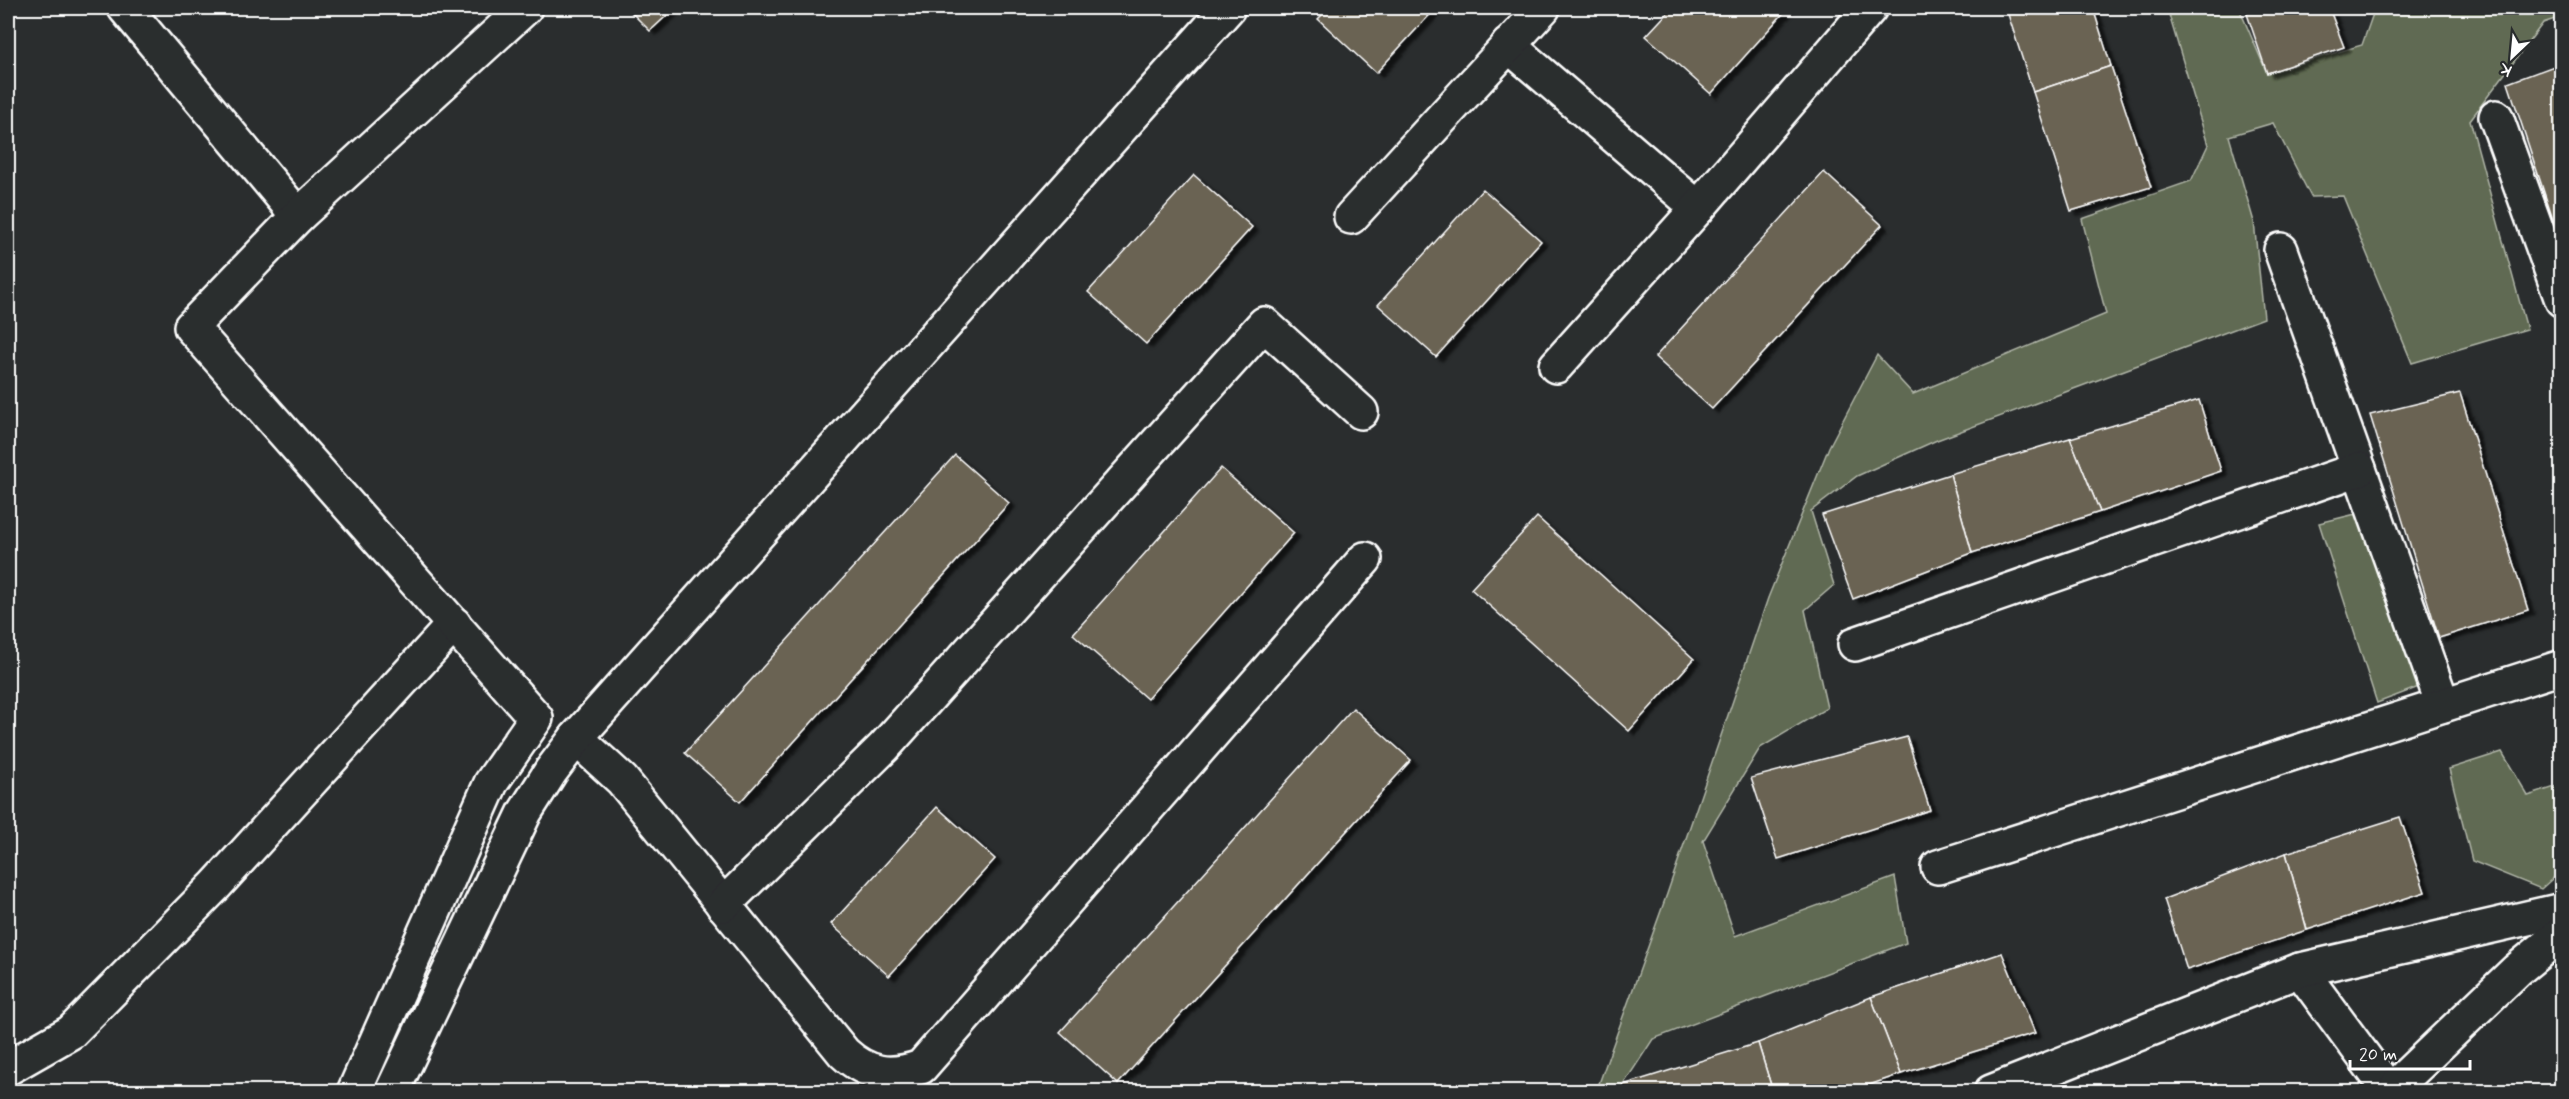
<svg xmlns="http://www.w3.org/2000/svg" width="2569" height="1099" font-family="Mynerve,sans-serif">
	<defs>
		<filter id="shadow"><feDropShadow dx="6" dy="4" stdDeviation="1.5" flood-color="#0009"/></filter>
	</defs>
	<rect width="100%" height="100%" fill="#2a2d2e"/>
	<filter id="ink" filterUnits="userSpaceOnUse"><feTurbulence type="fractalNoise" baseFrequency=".0167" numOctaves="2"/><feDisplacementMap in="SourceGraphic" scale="12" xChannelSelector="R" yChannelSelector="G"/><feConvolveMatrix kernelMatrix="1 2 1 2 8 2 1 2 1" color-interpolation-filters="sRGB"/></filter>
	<g filter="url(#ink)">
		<g fill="#606b52" stroke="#b0b5a8" stroke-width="1.5">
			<polygon points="2167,8 2239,8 2267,73 2362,45 2375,8 2561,8 2561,17 2543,23 2470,120 2527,329 2412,363 2343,196 2311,197 2273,123 2229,136 2254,222 2264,318 1937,440 1857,476 1811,511 1834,585 1805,610 1827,708 1760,748 1703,841 1735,936 1895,877 1906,943 1653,1039 1623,1085 1625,1091 1596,1092 1667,894 1768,598 1829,447 1877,355 1913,394 2106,314 2082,219 2191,181 2208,145"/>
			<polygon points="2360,513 2424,685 2377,703 2319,523"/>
			<polygon points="2502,752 2528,796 2561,785 2561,871 2541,889 2472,861 2449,769"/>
		</g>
		<g fill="#6b6353" stroke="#fff" stroke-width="1.5" filter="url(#shadow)">
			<polygon points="627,8 675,8 650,31"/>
			<polygon points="1329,8 1436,8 1376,73 1318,19"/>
			<polygon points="1672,8 1788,8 1711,94 1646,36"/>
			<polygon points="2006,8 2093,8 2111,66 2033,92"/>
			<polygon points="2245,8 2329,8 2344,47 2267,73"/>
			<polygon points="2562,63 2562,247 2508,83"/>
			<polygon points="2111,66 2151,187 2071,211 2033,92"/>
			<polygon points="1824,172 1882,225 1712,409 1655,357"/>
			<polygon points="1194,175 1252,227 1146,344 1088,292"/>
			<polygon points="1483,189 1541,241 1436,357 1378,305"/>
			<polygon points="2460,393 2528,610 2439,638 2370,415"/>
			<polygon points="2199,400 2221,471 2100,512 2070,438"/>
			<polygon points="2070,438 2100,512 1972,553 1950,474"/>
			<polygon points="955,455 1009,503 740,802 685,753"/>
			<polygon points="1221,468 1294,533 1147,699 1073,634"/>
			<polygon points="1950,474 1972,553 1853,599 1822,515"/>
			<polygon points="1537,517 1694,659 1629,731 1471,589"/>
			<polygon points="1353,708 1411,760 1118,1084 1060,1032"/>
			<polygon points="1907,737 1930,810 1778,859 1751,778"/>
			<polygon points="937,807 995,859 889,976 831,924"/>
			<polygon points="2400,817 2425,892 2307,930 2286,853"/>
			<polygon points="2286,853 2307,930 2187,970 2164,899"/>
			<polygon points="2002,953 2035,1033 1901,1074 1871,997"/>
			<polygon points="1871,997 1901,1074 1849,1092 1773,1092 1758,1043"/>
			<polygon points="1758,1043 1773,1092 1625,1092 1623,1085"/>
		</g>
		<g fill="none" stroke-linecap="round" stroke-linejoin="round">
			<defs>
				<g id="minor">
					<polyline points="125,8 298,216"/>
					<polyline points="1508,45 1698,208"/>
					<polyline points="2496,117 2562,300"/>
					<polyline points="1351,217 1543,8"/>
					<polyline points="2281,250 2443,705"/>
					<polyline points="1556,366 1698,208 1870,8"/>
					<polyline points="1855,644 2359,469"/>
					<path d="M576,738l46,42 222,273c24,22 46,25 77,14l444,-508"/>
					<polyline points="1938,867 2562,667"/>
					<polyline points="723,905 884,747 1264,324 1361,412"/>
					<polyline points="2300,970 2390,1092"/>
					<polyline points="8,1068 71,1032 216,885 454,624"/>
					<polyline points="354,1092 491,783 536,718 191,327 298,216 525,8"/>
					<polyline points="392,1092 525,812 551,771 576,738 1228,8"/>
					<polyline points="1991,1092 2300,970 2562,910"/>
					<polyline points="2394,1092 2399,1083 2517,970 2562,933"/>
				</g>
			</defs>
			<use href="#minor" stroke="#fff" stroke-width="38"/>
			<use href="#minor" stroke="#2a2d2e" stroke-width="33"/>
		</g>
	</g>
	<rect width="2569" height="1099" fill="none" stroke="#2a2d2e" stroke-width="30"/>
	<rect x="15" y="15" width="2539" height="1069" fill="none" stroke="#fff" stroke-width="2" filter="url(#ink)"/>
	<g transform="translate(2512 57) rotate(206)" stroke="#2a2d2e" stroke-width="4.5" paint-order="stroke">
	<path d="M0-4.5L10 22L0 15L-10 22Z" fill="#ffffff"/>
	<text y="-9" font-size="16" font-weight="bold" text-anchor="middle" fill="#ffffff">K</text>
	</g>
	<path d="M2350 1060v9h120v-9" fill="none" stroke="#ffffff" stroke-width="3"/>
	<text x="2359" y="1060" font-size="18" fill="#ffffff" stroke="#2a2d2e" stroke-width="4.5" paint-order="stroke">20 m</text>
</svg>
